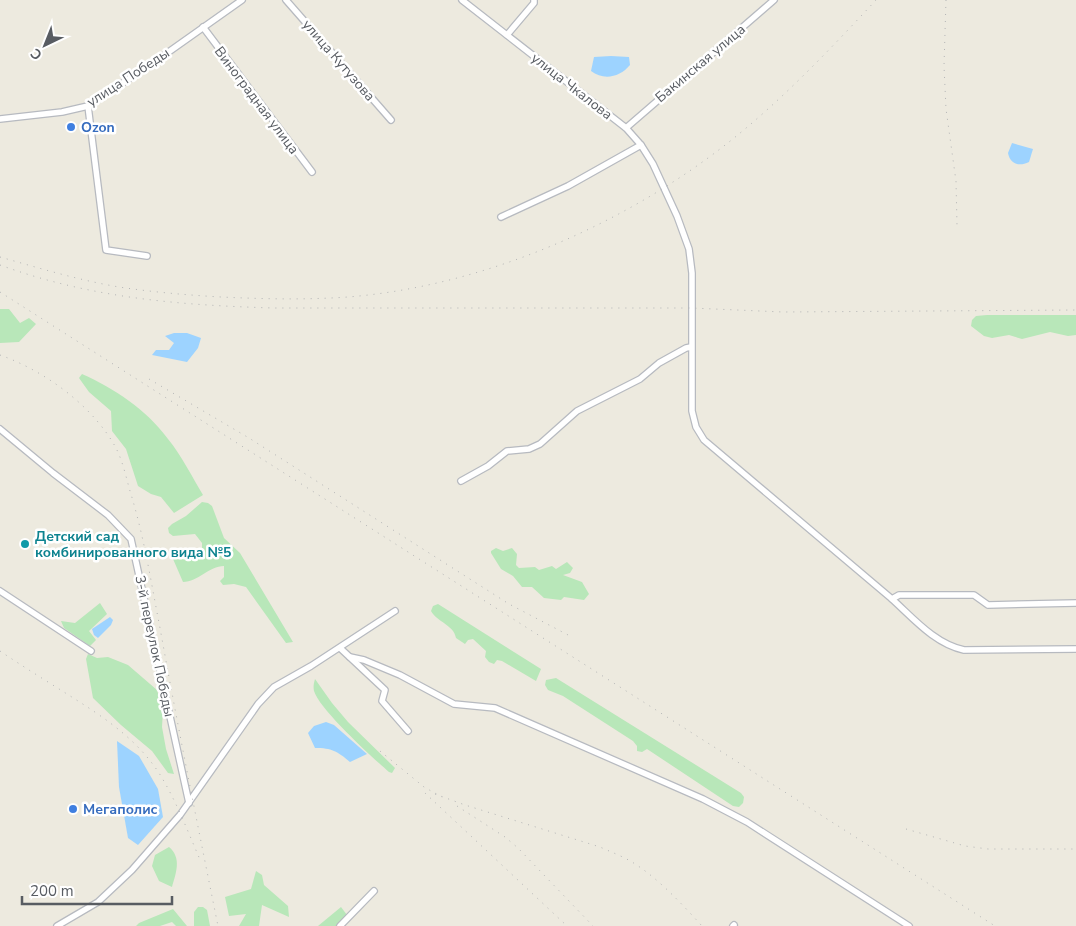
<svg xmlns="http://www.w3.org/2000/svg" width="1076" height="926" font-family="'Nunito Sans',sans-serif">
	<rect width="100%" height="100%" fill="#edeadf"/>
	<g fill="#b8e7b9">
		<polygon points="0,309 9,309 20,323 29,318 36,324 19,342 0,343"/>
		<polygon points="987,315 1076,315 1076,335 1068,336 1050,332 1022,339 1009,335 992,338 984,336 971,326 972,320 976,316"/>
		<path d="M82,374c33,15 64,35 86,65 14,17 24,38 35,56l-29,18 -13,-16 -10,-3 -13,-8 -12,-37 -14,-18 -1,-20 -22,-19 -10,-14z"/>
		<path d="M202,502l6,1 4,3 12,32 16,15 53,89 -7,1 -40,-56 -12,-3 -11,1 -3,-4 4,-4v-11c-15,0 -26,16 -41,16l-13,-30 22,-4 5,2 5,-1v-6l-7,-9 -22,2 -4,-3 -1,-5 4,-4 14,-8z"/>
		<polygon points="496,548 503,551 512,548 517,554 516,565 519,568 535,567 539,570 552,566 556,569 567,562 573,568 570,573 563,575 582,582 589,594 584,600 564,597 561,600 544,598 532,587 522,587 513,576 501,569 491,553 491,551"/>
		<polygon points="100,603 107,614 89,631 96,640 90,646 64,628 61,621 75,623"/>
		<path d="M438,604l103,65 -5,12 -34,-20 -5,-1 -3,4 -5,-2 -4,-5 1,-6 -13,-12 -5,1 -3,4 -9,-6c-2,-13 -19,-16 -25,-27l2,-5z"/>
		<polygon points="88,654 97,658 108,657 128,665 157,690 163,710 162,727 166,749 174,774 168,773 152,751 121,725 93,698 86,659"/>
		<polygon points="556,678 741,793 744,797 743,803 739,807 733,806 647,749 642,752 637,751 637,746 633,741 563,696 548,690 545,685 546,680"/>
		<path d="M315,679l17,24 16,19 45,44 2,2 -3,5 -3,-1c-17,-15 -69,-62 -75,-81 -1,-5 0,-8 1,-12z"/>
		<path d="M169,847c13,11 7,26 3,40l-13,-6 -7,-15 3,-11z"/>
		<polygon points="256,871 262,875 264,885 288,906 289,917 262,905 259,926 239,926 246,914 229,916 225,897 251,889"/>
		<polygon points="198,907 203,907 207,910 210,926 194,926 194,912"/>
		<polygon points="341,907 347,915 336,926 318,926"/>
		<polygon points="173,909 187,926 176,926 172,922 160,926 136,926 139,923"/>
	</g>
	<g fill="#9dd3ff">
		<path d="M611,56l18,1 1,8c-10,12 -26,16 -39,6l3,-14z"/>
		<path d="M1012,143l21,6 -4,13c-10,5 -19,2 -21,-9z"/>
		<polygon points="174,333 187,333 201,338 198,348 187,362 152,355 156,350 169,350 174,343 165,336"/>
		<polygon points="110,617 113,620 111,625 98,638 94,635 92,629"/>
		<path d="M326,722l8,3 33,29 -17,8c-13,-11 -18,-14 -35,-14l-7,-15 6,-7z"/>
		<polygon points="117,741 139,756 158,789 163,817 138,845 128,838 119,787"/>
	</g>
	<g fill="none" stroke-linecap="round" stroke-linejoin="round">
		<defs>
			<g id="minor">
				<polyline points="286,0 391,120"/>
				<polyline points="462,0 626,128 641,145 653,164 677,216 689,249 692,273 692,411 696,427 704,440 892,599 899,595 974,595 988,605 1076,603"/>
				<polyline points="203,27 312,172"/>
				<polyline points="507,35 534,3 534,0"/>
				<polyline points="88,106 106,250 147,256"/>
				<polyline points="0,119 62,112 88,106 153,63 242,0"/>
				<polyline points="626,128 774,0"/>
				<polyline points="501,217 568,186 641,145"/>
				<polyline points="0,429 53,473 108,515 131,539 189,803"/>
				<polyline points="461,481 488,466 507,451 529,449 540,444 577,411 640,379 659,363 686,348 691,347"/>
				<polyline points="0,591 91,651"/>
				<path d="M892,599c21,19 43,45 72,51l112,-1"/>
				<polyline points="340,648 385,690 382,701 408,731"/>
				<polyline points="350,657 364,660 400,675 454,704 495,708 703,799 747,822 909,926"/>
				<polyline points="57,926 98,902 132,870 180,815 258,704 274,687 311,666 395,611"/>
				<polyline points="340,926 374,891"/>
				<polyline points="733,926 734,925"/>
			</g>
		</defs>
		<use href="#minor" stroke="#b7bac0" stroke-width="8"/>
		<use href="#minor" stroke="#fff" stroke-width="5.5"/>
		<g stroke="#b3b4b5" stroke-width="1" stroke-dasharray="1 6" stroke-linecap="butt">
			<polyline points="946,0 944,66 946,109 956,181 957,225"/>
			<path d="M0,257c39,11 78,23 119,30 33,5 67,8 102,10 42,2 84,3 127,0 124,-10 252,-62 353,-134 65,-46 121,-105 175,-163"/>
			<path d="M0,265c91,33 177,40 273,43h418l92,4 293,-2"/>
			<polyline points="0,292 995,926"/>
			<path d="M0,355c45,16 93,51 116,93 7,14 10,29 14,43 14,45 21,91 30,137 18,100 38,199 58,298"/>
			<polyline points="149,379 249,438 509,604 570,636"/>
			<path d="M0,651c22,15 45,29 67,43 35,22 69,44 92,79 17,27 29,59 42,89"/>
			<polyline points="380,751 424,787 442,797"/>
			<polyline points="425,793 567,926"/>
			<path d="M435,794l30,11 135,42c11,5 22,9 32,15 26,16 49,41 70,64"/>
			<polyline points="457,806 505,837 518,848 593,926"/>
			<polyline points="906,829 965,846 988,849 1076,849"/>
		</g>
	</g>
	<g fill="#3f7fe0" stroke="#fff" stroke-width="2">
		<circle cx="71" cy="127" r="5"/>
		<circle cx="73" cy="809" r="5"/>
	</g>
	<circle fill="#0f9aa8" stroke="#fff" stroke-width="2" cx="25" cy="544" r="5"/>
	<g text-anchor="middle" stroke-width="5" stroke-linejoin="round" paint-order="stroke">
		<g font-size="14" fill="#585c62" stroke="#fff">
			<text transform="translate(339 60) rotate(49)" y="5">улица Кутузова</text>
			<text transform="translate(700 63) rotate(-40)" y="5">Бакинская улица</text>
			<text transform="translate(128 77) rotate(-33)" y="5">улица Победы</text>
			<text transform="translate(572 86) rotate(38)" y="5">улица Чкалова</text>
			<text transform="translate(257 100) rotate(53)" y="5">Виноградная улица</text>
			<text transform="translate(155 646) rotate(78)" y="5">3-й переулок Победы</text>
		</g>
		<g font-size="14" font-weight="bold" fill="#366cbe" stroke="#fff" text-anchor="start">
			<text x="81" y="132">Ozon</text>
			<text x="83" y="814">Мегаполис</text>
		</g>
		<g font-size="14" font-weight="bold" fill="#0d838f" stroke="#fff" text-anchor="start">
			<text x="35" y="541">Детский сад<tspan x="35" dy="16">комбинированного вида №5</tspan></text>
		</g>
	</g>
	<g transform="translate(45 45) rotate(223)" stroke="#ffffff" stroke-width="4" paint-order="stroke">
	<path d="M0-4L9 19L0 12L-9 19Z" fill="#585c62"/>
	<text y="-8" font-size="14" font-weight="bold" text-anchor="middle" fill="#585c62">С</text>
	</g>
	<path d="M22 896v8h150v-8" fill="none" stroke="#585c62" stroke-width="2.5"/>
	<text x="30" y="896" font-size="15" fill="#585c62" stroke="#ffffff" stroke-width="4" paint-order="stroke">200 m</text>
</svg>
